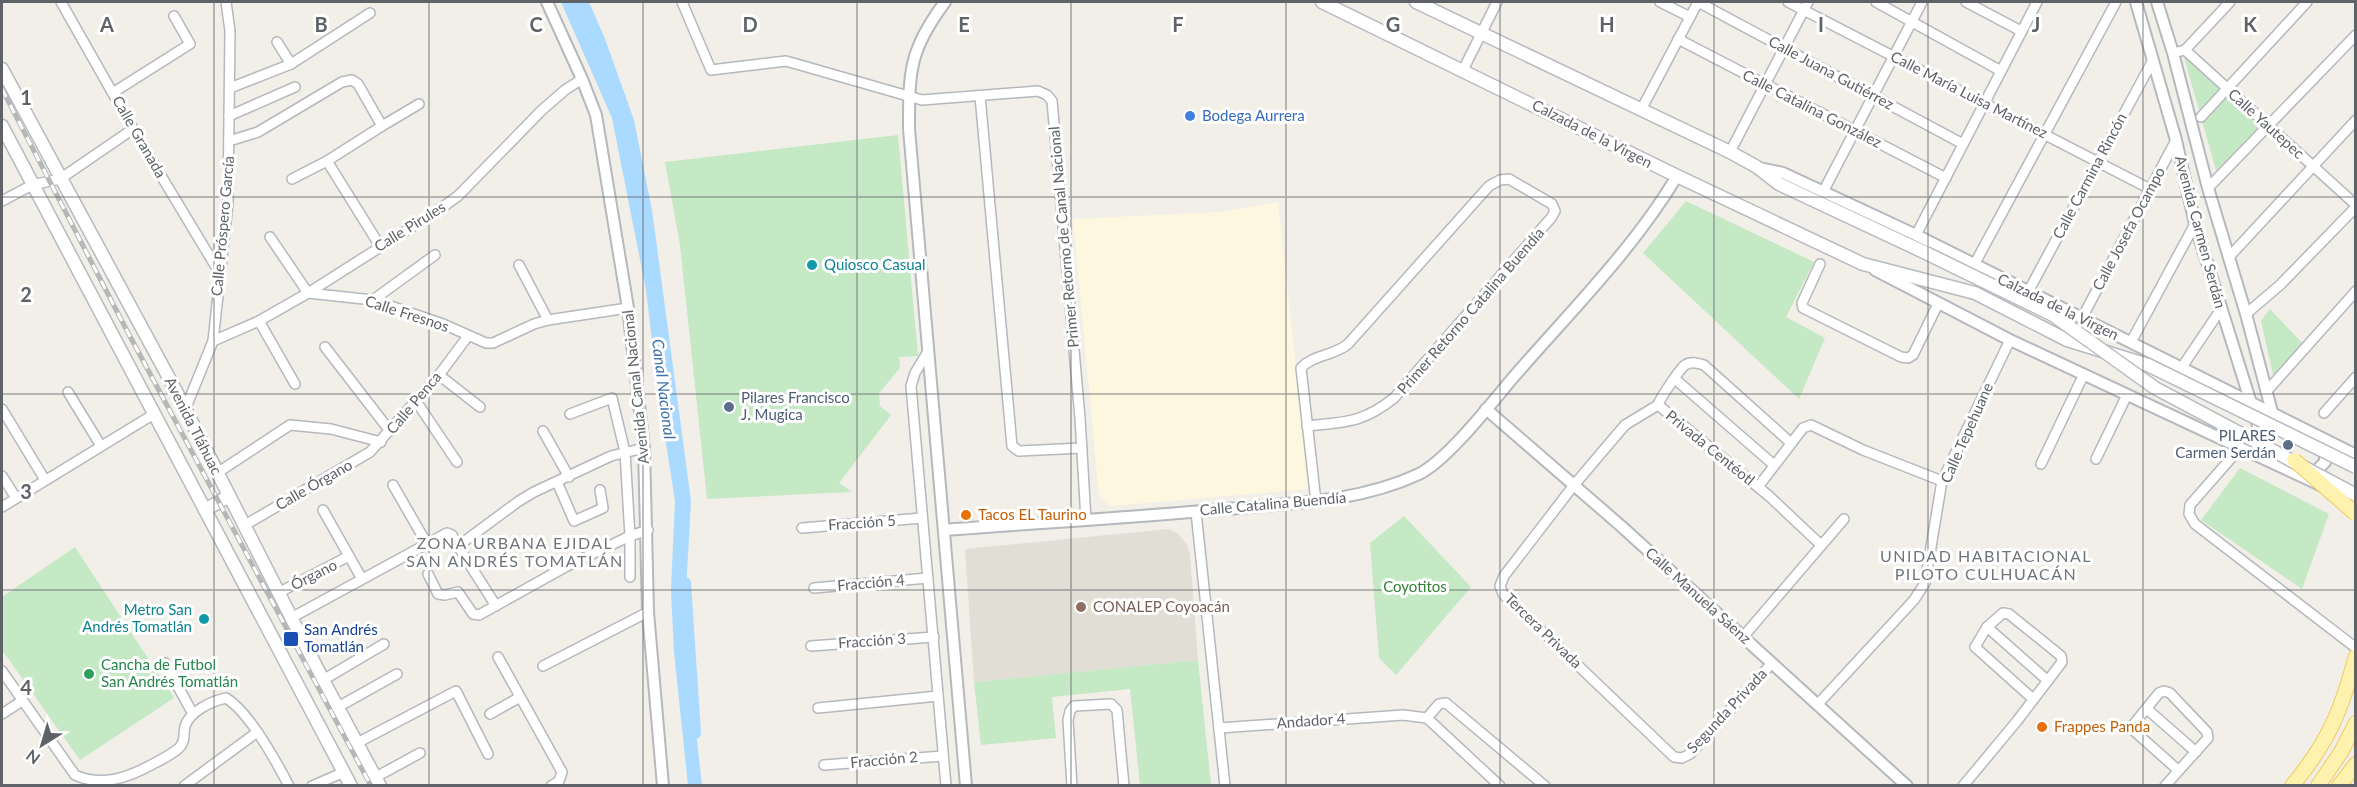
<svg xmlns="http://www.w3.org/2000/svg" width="2357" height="787" font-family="Lato,sans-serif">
	<rect width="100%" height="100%" fill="#f1efe8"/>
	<polygon fill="#fef7e0" points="1278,202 1309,489 1110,506 1099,495 1073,219 1221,212"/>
	<polygon fill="#e1ded6" points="1168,529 1177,533 1186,543 1190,554 1198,660 974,682 965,549"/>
	<g fill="#c5e8c5">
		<polygon points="2184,57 2265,126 2217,174"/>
		<polygon points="898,135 918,356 899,357 900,368 879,393 880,406 891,415 839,483 852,492 707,499 680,245 665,162"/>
		<polygon points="1686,201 1814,262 1786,317 1825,338 1799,399 1643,253"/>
		<polygon points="2270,309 2303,344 2274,379 2261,321"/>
		<polygon points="2240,468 2329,514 2302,589 2201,520"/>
		<polygon points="1404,516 1471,587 1396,675 1379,658 1370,543"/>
		<polygon points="75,547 174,698 80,760 2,650 2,597"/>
		<polygon points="1198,660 1211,785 1140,785 1130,689 1052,697 1056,738 981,745 974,682"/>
	</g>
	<polygon fill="#aadaff" points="561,2 589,2 605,39 634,120 652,210 691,501 685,608 687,653 702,785 688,785 674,652 671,590 675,501 659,399 646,290 612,118"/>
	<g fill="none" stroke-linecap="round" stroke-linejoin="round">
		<polyline stroke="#aadaff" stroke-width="12" points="685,583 695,733"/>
		<defs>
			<g id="minor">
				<polyline points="61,2 133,129 219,272"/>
				<polyline points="682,2 711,70 786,61 922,100 1038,91 1047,95 1052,101 1080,418 1086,520"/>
				<polyline points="1660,2 1690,17"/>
				<polyline points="1698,2 1963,144"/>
				<polyline points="1788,2 2150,189"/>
				<polyline points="1876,2 2001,71"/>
				<polyline points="1966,2 2021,31"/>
				<polyline points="1678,39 1946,178"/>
				<polyline points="277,42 291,64"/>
				<polyline points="2185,50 2230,2"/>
				<polyline points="2173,53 2185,50 2356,205"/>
				<polyline points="1463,70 1497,2"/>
				<polyline points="230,88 291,64 370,13"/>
				<polyline points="114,92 190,44 174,16"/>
				<polyline points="980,96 1012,446 1019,451 1082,448"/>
				<polyline points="1641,110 1698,2"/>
				<polyline points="229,116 295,87"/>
				<polyline points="2201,117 2307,2"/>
				<polyline points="382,126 419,104"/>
				<polyline points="229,141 258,132 342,82 352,80 358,84 382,126 327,161 292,179"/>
				<polyline points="1730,152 1808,2"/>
				<polyline points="327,161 380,246"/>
				<polyline points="2208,188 2356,35"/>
				<polyline points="1823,192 1922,2"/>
				<polyline points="2,201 32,185 60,179 133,129"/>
				<polyline points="1916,235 2037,2"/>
				<polyline points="270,237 308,293 373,300 443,324 486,343 493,343 534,324 548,320 628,308"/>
				<polyline points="2229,257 2356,120"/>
				<polyline points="1820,264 1802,303 1803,308 1901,357 1908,358 1913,355 1938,304"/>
				<polyline points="519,265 548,320"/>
				<polyline points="1974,265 2116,2"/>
				<polyline points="2028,292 2153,60"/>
				<polyline points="373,300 435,255"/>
				<polyline points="2246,314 2280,285 2356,207"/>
				<polyline points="2082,318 2176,140"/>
				<polyline points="259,321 295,384"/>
				<polyline points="213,341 259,321 308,293 437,211 458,196 542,110 565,90 582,79"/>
				<polyline points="2131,342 2195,224"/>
				<polyline points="325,347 390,431"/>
				<polyline points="927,353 915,373 911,386 946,786"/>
				<polyline points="2182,367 2221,309"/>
				<polyline points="439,375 480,407"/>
				<polyline points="1675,379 1774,465"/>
				<polyline points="68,392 101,446"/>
				<polyline points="2266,392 2356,291"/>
				<polyline points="416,401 457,462"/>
				<polyline points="1658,405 1625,425 1574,485 1504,576 1500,586 1503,594 1674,757 1682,758 1690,754 1772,663"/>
				<polyline points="1658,405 1769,496 1821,545"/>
				<path d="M1658,405c2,-7 22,-36 27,-40 6,-4 12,-2 19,0l87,78"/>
				<polyline points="2,409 45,480"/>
				<polyline points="185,410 213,341 228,203 230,31 226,2"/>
				<polyline points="2324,413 2356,377"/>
				<polyline points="570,414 612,398 625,452 630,536 630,577"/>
				<path d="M1307,426c38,-4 56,-3 87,-28l157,-180 4,-7 -3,-7 -43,-25 -9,1 -11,6 -141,158c-14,12 -34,10 -47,24l15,134"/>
				<polyline points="543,431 569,477"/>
				<polyline points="2240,448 2190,505 2189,514 2195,524 2356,648"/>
				<polyline points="2096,459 2127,395"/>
				<polyline points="2041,464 2084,374"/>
				<polyline points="217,473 290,425 331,429 381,442"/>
				<polyline points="2,476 16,498"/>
				<polyline points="557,482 574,521 603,508 600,490"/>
				<polyline points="393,485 427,544"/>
				<polyline points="1758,487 1803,428 1811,425 1863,450 1942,481"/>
				<polyline points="2,507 154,414"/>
				<polyline points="323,510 362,579"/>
				<polyline points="1196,512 1225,786"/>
				<polyline points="245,525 370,452 439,375 468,336"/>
				<polyline points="802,528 922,518"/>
				<polyline points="458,546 496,606"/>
				<polyline points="428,574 438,594 445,595 458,592 473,614 479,615 567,566 630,536 648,530"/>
				<polyline points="814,588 928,578"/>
				<polyline points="278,593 349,556"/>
				<polyline points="291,618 447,533 452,535 458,546 519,501 534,492 611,456 644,448"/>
				<polyline points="1987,627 2048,681"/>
				<polyline points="1743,637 1844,519"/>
				<polyline points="811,646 934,637"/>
				<polyline points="498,657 562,772 559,781 551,786"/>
				<polyline points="165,663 193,714"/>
				<polyline points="543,666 648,612"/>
				<path d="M2,671l73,104c26,12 52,3 76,-10 10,-5 20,-10 28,-17 7,-7 4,-14 6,-22 5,-15 27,-25 41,-28 23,14 50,63 63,88"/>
				<polyline points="323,680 384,644"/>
				<polyline points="1818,704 1914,600 1925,583 1942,481 2010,340"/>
				<polyline points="338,707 397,674"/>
				<polyline points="818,708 938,696"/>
				<polyline points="2147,709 2196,752"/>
				<polyline points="2,714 22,701"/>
				<polyline points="490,714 520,697"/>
				<polyline points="1427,718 1439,704 1446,703 1545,786"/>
				<polyline points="1219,728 1403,715 1427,718 1500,786"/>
				<polyline points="357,743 456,691 488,754"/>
				<polyline points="824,765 943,756"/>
				<polyline points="376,777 420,753"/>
				<polyline points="184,786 256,733"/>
				<polyline points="312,786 344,772"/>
				<polyline points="1072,786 1068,720 1070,711 1074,706 1111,704 1117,710 1124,786"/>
				<polyline points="1963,786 2017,721 2062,662 2061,656 2009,614 2003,613 1987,627 1975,647 2033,699"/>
				<polyline points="2165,786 2208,738 2207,732 2170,693 2164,691 2159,693 2133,725 2133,730 2178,770"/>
			</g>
			<g id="tertiary">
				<polyline points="547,2 582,79 596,115 628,308 644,448 648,612 663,786"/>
				<path d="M945,2c-36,48 -36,69 -36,127l57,657"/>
				<polyline points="2136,2 2176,140 2195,224 2266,451"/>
				<polyline points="2157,2 2173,53 2208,188 2246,314 2272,412"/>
				<polyline points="1759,168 1783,173 1916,235 2356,455"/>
				<polyline points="1875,270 2010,340 2320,485"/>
				<polyline points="1486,409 1621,526 1907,786"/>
				<polyline points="2311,476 2325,462 2325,453 2320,445"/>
				<path d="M944,530c90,-7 181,-12 271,-20 70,-7 140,-6 204,-36 28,-14 71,-69 92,-94 56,-65 122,-130 166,-204"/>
			</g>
			<g id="secondary">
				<polyline points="1322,2 1677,176 1863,264 1975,293 2067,340 2148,365"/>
				<polyline points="1416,2 1730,152 1757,167 1779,184 1926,253"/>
				<polyline points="2,69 176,391 323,680 380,786"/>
				<polyline points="2,126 351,786"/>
				<polyline points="205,510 229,496"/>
			</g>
			<g id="primary">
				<path d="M2292,786c37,-45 49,-75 64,-130"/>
				<polyline points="2318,786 2341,752 2356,723"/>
				<polyline points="2339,786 2356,764"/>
			</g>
		</defs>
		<use href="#minor" stroke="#b5b8bc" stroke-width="12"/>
		<use href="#tertiary" stroke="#b5b8bc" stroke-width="14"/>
		<use href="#secondary" stroke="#b6babf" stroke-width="15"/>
		<use href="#primary" stroke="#f2c960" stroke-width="16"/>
		<use href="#minor" stroke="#fff" stroke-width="9"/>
		<use href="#tertiary" stroke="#fff" stroke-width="10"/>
		<use href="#secondary" stroke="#fff" stroke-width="12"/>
		<use href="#primary" stroke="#fff2af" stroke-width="14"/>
		<defs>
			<polyline id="rail" points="2,89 125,327 371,786"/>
		</defs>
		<use href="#rail" stroke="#b6b7b8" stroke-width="5"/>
		<use href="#rail" stroke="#fff" stroke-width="3" stroke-dasharray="9" stroke-linecap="butt"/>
		<defs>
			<g id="secondary-bridge">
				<polyline points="1926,253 2053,315 2155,388 2356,495"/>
				<polyline points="2148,365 2356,467"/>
			</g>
			<polyline id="primary-bridge" points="2294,460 2356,514"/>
		</defs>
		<use href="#secondary-bridge" stroke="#b6babf" stroke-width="15" stroke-linecap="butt"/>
		<use href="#primary-bridge" stroke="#f2c960" stroke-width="16" stroke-linecap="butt"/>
		<use href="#secondary-bridge" stroke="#fff" stroke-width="12"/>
		<use href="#primary-bridge" stroke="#fff2af" stroke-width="14"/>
	</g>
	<path fill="none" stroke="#5f6368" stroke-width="1.5" stroke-opacity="0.55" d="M214,2v784M429,2v784M643,2v784M857,2v784M1071,2v784M1286,2v784M1500,2v784M1714,2v784M1928,2v784M2143,2v784M2,197h2354M2,394h2354M2,590h2354"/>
	<circle fill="#3f7fe0" stroke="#fff" stroke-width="2" cx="1190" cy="116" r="6"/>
	<g fill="#0f9aa8" stroke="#fff" stroke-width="2">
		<circle cx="812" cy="265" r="6"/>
		<circle cx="204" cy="619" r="6"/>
	</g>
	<g fill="#5c6f8a" stroke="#fff" stroke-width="2">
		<circle cx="729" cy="407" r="6"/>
		<circle cx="2288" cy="445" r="6"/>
	</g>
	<g fill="#e8710a" stroke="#fff" stroke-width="2">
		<circle cx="966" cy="515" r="6"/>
		<circle cx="2042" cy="727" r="6"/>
	</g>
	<circle fill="#8d6e63" stroke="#fff" stroke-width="2" cx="1081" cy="607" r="6"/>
	<rect fill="#1a4fb4" stroke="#fff" stroke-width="2" x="283" y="631" width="16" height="16" rx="3"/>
	<circle fill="#2e9e5b" stroke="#fff" stroke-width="2" cx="89" cy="674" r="6"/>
	<g text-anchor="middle" stroke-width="6" stroke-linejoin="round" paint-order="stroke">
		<g font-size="15" fill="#5f6368" stroke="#fff">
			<text transform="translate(1831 73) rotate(28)" y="5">Calle Juana Gutiérrez</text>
			<text transform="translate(1969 95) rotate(27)" y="5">Calle María Luisa Martínez</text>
			<text transform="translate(1812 109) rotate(27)" y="5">Calle Catalina González</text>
			<text transform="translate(2266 124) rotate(42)" y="5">Calle Yautepec</text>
			<text transform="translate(1592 134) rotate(27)" y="5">Calzada de la Virgen</text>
			<text transform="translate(139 137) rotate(60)" y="5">Calle Granada</text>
			<text transform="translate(2090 176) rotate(-62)" y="5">Calle Carmina Rincón</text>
			<text transform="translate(223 226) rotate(-85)" y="5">Calle Próspero García</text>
			<text transform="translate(410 227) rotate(-32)" y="5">Calle Pirules</text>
			<text transform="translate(2129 229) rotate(-62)" y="5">Calle Josefa Ocampo</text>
			<text transform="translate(2200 232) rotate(75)" y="5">Avenida Carmen Serdán</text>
			<text transform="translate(1064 237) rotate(-95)" y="5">Primer Retorno de Canal Nacional</text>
			<text transform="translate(2058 307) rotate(26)" y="5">Calzada de la Virgen</text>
			<text transform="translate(1471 311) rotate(-49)" y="5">Primer Retorno Catalina Buendía</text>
			<text transform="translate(407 314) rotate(18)" y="5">Calle Fresnos</text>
			<text transform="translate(636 387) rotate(-96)" y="5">Avenida Canal Nacional</text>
			<text transform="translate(414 403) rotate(-50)" y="5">Calle Penca</text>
			<text transform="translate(193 426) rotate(63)" y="5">Avenida Tláhuac</text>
			<text transform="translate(1967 433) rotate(-66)" y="5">Calle Tepehuane</text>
			<text transform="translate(1710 448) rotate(39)" y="5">Privada Centéotl</text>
			<text transform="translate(314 485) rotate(-30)" y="5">Calle Órgano</text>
			<text transform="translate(1273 504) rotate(-5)" y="5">Calle Catalina Buendía</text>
			<text transform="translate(862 523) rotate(-4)" y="5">Fracción 5</text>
			<text transform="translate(314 575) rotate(-27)" y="5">Órgano</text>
			<text transform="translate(871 583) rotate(-5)" y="5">Fracción 4</text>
			<text transform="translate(1698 596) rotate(42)" y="5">Calle Manuela Sáenz</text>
			<text transform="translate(1543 631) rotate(44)" y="5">Tercera Privada</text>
			<text transform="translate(872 641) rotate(-4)" y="5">Fracción 3</text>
			<text transform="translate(1727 711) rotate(-47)" y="5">Segunda Privada</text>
			<text transform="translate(1311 721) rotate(-4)" y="5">Andador 4</text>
			<text transform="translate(884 760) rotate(-5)" y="5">Fracción 2</text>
		</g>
		<g font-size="15" fill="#366cbe" stroke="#fff" text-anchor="start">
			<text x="1202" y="121">Bodega Aurrera</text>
		</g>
		<g font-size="15" fill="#0d838f" stroke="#fff" text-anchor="start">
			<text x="824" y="270">Quiosco Casual</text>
			<text x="192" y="615" text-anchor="end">Metro San<tspan x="192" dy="17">Andrés Tomatlán</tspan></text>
		</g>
		<g font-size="15" fill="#4e5e75" stroke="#fff" text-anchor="start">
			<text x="741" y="403">Pilares Francisco<tspan x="741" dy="17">J. Mugica</tspan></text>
			<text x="2276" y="441" text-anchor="end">PILARES<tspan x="2276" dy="17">Carmen Serdán</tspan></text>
		</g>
		<g font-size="15" fill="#c56008" stroke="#fff" text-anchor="start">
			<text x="978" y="520">Tacos EL Taurino</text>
			<text x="2054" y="732">Frappes Panda</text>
		</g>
		<g font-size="15" fill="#348238" stroke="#fff">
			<text x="1415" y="592">Coyotitos</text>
		</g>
		<g font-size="15" fill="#785e54" stroke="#fff" text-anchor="start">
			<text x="1093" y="612">CONALEP Coyoacán</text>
		</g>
		<g font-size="15" fill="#164399" stroke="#fff" text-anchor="start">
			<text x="304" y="635">San Andrés<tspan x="304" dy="17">Tomatlán</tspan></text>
		</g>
		<g font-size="15" fill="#27864d" stroke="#fff" text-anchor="start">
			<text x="101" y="670">Cancha de Futbol<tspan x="101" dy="17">San Andrés Tomatlán</tspan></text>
		</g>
		<g font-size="16" font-style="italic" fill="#4174aa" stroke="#fff">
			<text transform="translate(664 389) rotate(83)" y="6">Canal Nacional</text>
		</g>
		<g font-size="16" letter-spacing="1.5" fill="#70757a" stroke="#fff">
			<text x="515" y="549">ZONA URBANA EJIDAL<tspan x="515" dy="18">SAN ANDRÉS TOMATLÁN</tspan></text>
			<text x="1986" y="562">UNIDAD HABITACIONAL<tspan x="1986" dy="18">PILOTO CULHUACÁN</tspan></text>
		</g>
	</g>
	<g font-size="20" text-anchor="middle" font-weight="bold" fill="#5f6368" stroke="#fff" stroke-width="6" stroke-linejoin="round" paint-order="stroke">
		<text x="107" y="32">A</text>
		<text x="321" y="32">B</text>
		<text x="536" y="32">C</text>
		<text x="750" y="32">D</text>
		<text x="964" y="32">E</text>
		<text x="1178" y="32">F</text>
		<text x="1393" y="32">G</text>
		<text x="1607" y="32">H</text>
		<text x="1821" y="32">I</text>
		<text x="2036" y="32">J</text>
		<text x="2250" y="32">K</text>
		<text x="26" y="105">1</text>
		<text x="26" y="302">2</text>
		<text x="26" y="499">3</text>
		<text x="26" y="695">4</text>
	</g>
	<rect width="2357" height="787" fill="none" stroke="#5f6368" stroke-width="6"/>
	<g transform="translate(42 745) rotate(217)" stroke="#ffffff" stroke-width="4.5" paint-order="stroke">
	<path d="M0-4.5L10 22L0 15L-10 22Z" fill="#5f6368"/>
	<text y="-9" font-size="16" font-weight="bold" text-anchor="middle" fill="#5f6368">N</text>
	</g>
</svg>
